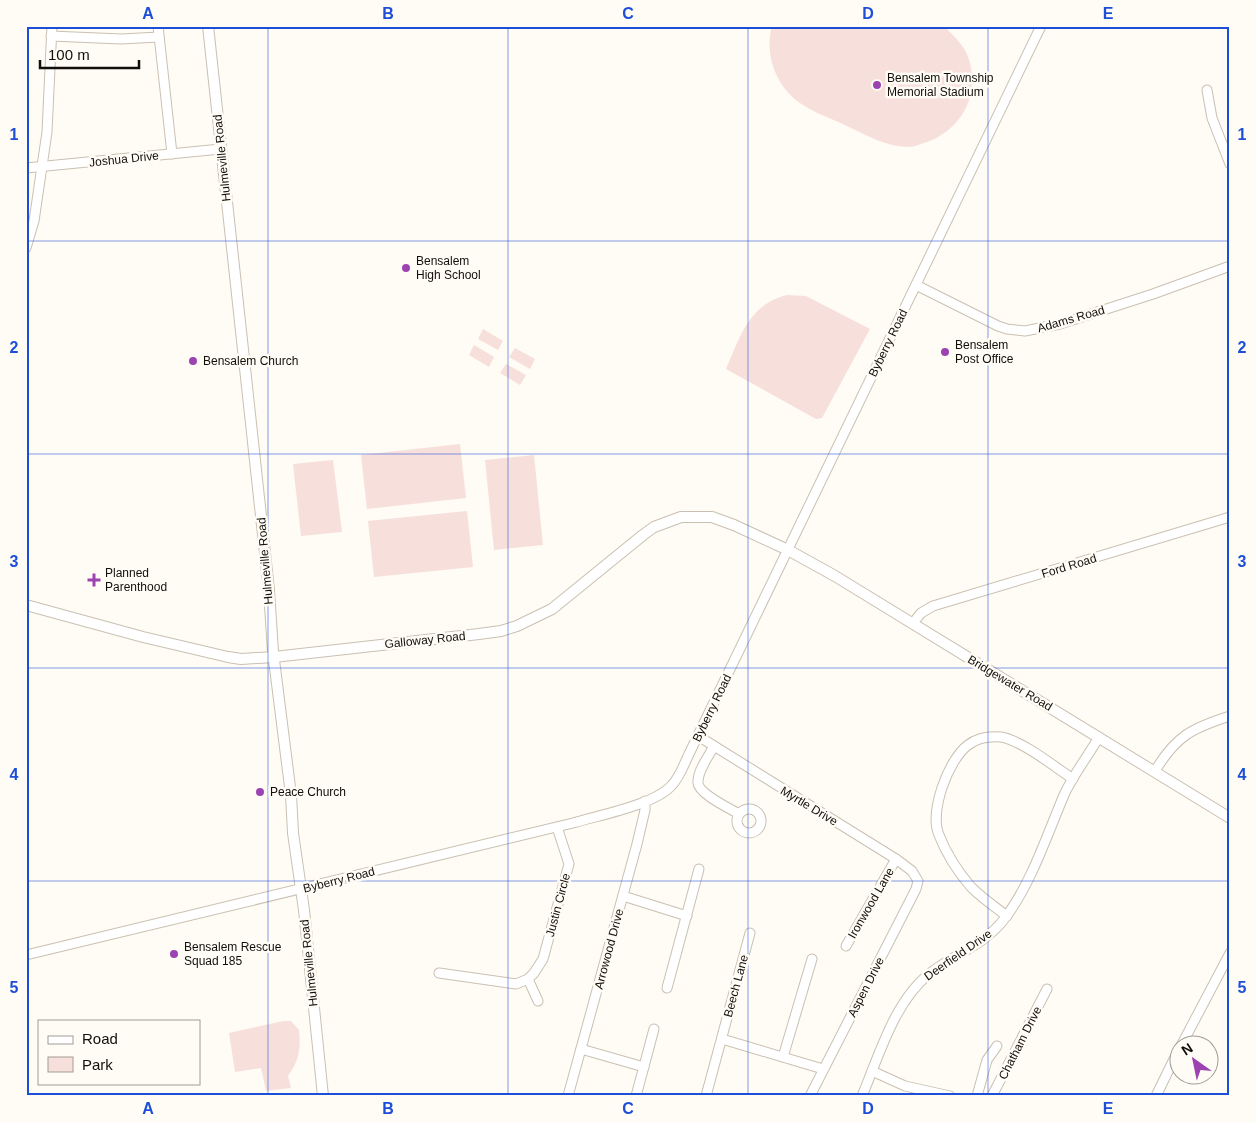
<svg xmlns="http://www.w3.org/2000/svg" width="1256" height="1122" font-family="Helvetica,sans-serif">
	<rect width="100%" height="100%" fill="#fffbf5"/>
	<g fill="#f7dfdb">
		<path d="M772,26h172c10,10 23,22 26,37 9,36 -11,69 -46,80 -4,1 -10,4 -14,4 -23,0 -42,-11 -61,-20 -16,-8 -35,-14 -49,-24 -24,-17 -36,-48 -28,-77z"/>
		<path d="M787,295l19,1 64,33 -48,89 -6,1 -90,-50c14,-32 23,-65 61,-74z"/>
		<polygon points="483,329 503,341 498,350 478,339"/>
		<polygon points="474,345 494,357 489,367 469,355"/>
		<polygon points="515,348 535,359 530,369 509,357"/>
		<polygon points="506,364 526,375 520,385 500,373"/>
		<polygon points="460,444 466,498 367,509 361,455"/>
		<polygon points="534,455 543,545 494,550 485,460"/>
		<polygon points="333,460 342,532 301,536 293,464"/>
		<polygon points="467,511 473,567 374,577 368,521"/>
		<path d="M283,1021h8l8,9c2,19 0,31 -11,46l3,12 -25,3 -5,-23 -26,4 -6,-39z"/>
	</g>
	<g fill="none" stroke-linecap="round" stroke-linejoin="round">
		<defs>
			<g id="minor">
				<polyline points="158,26 172,154"/>
				<polyline points="51,36 121,39 159,37"/>
				<polyline points="1207,90 1212,118 1230,164"/>
				<polyline points="26,168 221,149"/>
				<polyline points="26,248 34,221 47,132 52,26"/>
				<polyline points="916,285 998,326 1007,329 1025,331 1060,324 1153,294 1230,266"/>
				<polyline points="913,623 921,613 933,606 1230,517"/>
				<polyline points="698,736 896,859 912,871 918,881 916,889 810,1096"/>
				<path d="M714,746c-5,10 -17,25 -16,37 1,11 31,25 41,31"/>
				<path d="M1155,771c21,-35 37,-43 75,-55"/>
				<circle cx="749" cy="821" r="12"/>
				<polyline points="623,896 687,916"/>
				<path d="M1007,916c-12,-9 -25,-18 -36,-29 -12,-14 -25,-34 -32,-52 -10,-23 9,-75 29,-90 9,-7 21,-9 33,-8 20,3 54,30 72,42"/>
				<polyline points="846,946 896,859"/>
				<path d="M26,955l547,-132c26,-8 82,-18 99,-38 8,-8 12,-21 17,-31l352,-728"/>
				<polyline points="439,973 516,984 528,979 534,973 543,959 569,864 557,827"/>
				<polyline points="528,979 538,1001"/>
				<polyline points="667,988 699,869"/>
				<polyline points="722,1039 823,1069"/>
				<polyline points="1182,1044 1230,953"/>
				<polyline points="581,1049 644,1067"/>
				<polyline points="783,1057 812,959"/>
				<polyline points="872,1071 905,1086 950,1096"/>
				<polyline points="568,1096 637,844 645,810 645,801"/>
				<polyline points="636,1096 654,1029"/>
				<polyline points="706,1096 750,933"/>
				<path d="M862,1096c17,-40 32,-94 67,-122 25,-20 56,-29 76,-56 26,-34 42,-83 59,-123 9,-20 24,-39 35,-58"/>
				<polyline points="977,1096 987,1060 997,1046"/>
				<polyline points="992,1096 1047,989"/>
				<polyline points="1156,1096 1178,1051"/>
			</g>
			<g id="major">
				<polyline points="208,26 269,590 273,652 291,795 293,833 304,910 323,1096"/>
				<polyline points="26,605 143,637 228,657 241,659 274,657 479,634 501,631 517,626 552,609 643,535 654,527 681,517 712,517 734,525 788,550 835,576 1230,818"/>
			</g>
		</defs>
		<use href="#minor" stroke="#cac0b2" stroke-width="11"/>
		<use href="#major" stroke="#cac0b2" stroke-width="12"/>
		<use href="#minor" stroke="#fff" stroke-width="9"/>
		<use href="#major" stroke="#fff" stroke-width="10"/>
	</g>
	<path fill="none" stroke="#1d4ed8" stroke-width="1" stroke-opacity="0.55" d="M268,26v1070M508,26v1070M748,26v1070M988,26v1070M26,241h1204M26,454h1204M26,668h1204M26,881h1204"/>
	<g fill="#9b44b1" stroke="#fffbf5" stroke-width="2">
		<circle cx="877" cy="85" r="5"/>
		<circle cx="406" cy="268" r="5"/>
		<circle cx="945" cy="352" r="5"/>
		<circle cx="193" cy="361" r="5"/>
		<path d="M91.5 572.5h5v5h5v5h-5v5h-5v-5h-5v-5h5z"/>
		<circle cx="260" cy="792" r="5"/>
		<circle cx="174" cy="954" r="5"/>
	</g>
	<g text-anchor="middle" stroke-width="5" stroke-linejoin="round" paint-order="stroke">
		<g font-size="12" fill="#120f0a" stroke="#fffbf5" text-anchor="start">
			<text x="887" y="82">Bensalem Township<tspan x="887" dy="14">Memorial Stadium</tspan></text>
			<text x="416" y="265">Bensalem<tspan x="416" dy="14">High School</tspan></text>
			<text x="955" y="349">Bensalem<tspan x="955" dy="14">Post Office</tspan></text>
			<text x="203" y="365">Bensalem Church</text>
			<text x="105" y="577">Planned<tspan x="105" dy="14">Parenthood</tspan></text>
			<text x="270" y="796">Peace Church</text>
			<text x="184" y="951">Bensalem Rescue<tspan x="184" dy="14">Squad 185</tspan></text>
		</g>
		<g font-size="12" fill="#120f0a" stroke="#fffbf5">
			<text transform="translate(222 158) rotate(-96)" y="4">Hulmeville Road</text>
			<text transform="translate(124 159) rotate(-6)" y="4">Joshua Drive</text>
			<text transform="translate(1071 319) rotate(-16)" y="4">Adams Road</text>
			<text transform="translate(888 343) rotate(-64)" y="4">Byberry Road</text>
			<text transform="translate(265 561) rotate(-95)" y="4">Hulmeville Road</text>
			<text transform="translate(1069 566) rotate(-17)" y="4">Ford Road</text>
			<text transform="translate(425 640) rotate(-6)" y="4">Galloway Road</text>
			<text transform="translate(1010 683) rotate(31)" y="4">Bridgewater Road</text>
			<text transform="translate(712 708) rotate(-64)" y="4">Byberry Road</text>
			<text transform="translate(809 806) rotate(31)" y="4">Myrtle Drive</text>
			<text transform="translate(339 880) rotate(-14)" y="4">Byberry Road</text>
			<text transform="translate(871 903) rotate(-60)" y="4">Ironwood Lane</text>
			<text transform="translate(558 905) rotate(-75)" y="4">Justin Circle</text>
			<text transform="translate(609 949) rotate(-75)" y="4">Arrowood Drive</text>
			<text transform="translate(958 955) rotate(-35)" y="4">Deerfield Drive</text>
			<text transform="translate(309 963) rotate(-96)" y="4">Hulmeville Road</text>
			<text transform="translate(736 986) rotate(-75)" y="4">Beech Lane</text>
			<text transform="translate(866 987) rotate(-63)" y="4">Aspen Drive</text>
			<text transform="translate(1020 1043) rotate(-63)" y="4">Chatham Drive</text>
		</g>
	</g>
	<rect width="1256" height="1122" fill="none" stroke="#fffbf5" stroke-width="55"/>
	<rect x="38" y="1020" width="162" height="65" fill="#fffbf5" stroke="#a09d97"/>
	<rect x="48" y="1036" width="25" height="8" fill="#ffffff" stroke="#a09d97"/>
	<text x="82" y="1044" font-size="15" fill="#120f0a">Road</text>
	<rect x="48" y="1057" width="25" height="15" fill="#f7dfdb" stroke="#a09d97"/>
	<text x="82" y="1070" font-size="15" fill="#120f0a">Park</text>
	<g transform="translate(1194 1060) rotate(327)"><circle r="24" fill="#fffbf5" stroke="#a09d97"/>
	<path d="M0-4L9 19L0 12L-9 19Z" fill="#9b44b1"/>
	<text y="-8" font-size="14" font-weight="bold" text-anchor="middle" fill="#120f0a">N</text>
	</g>
	<path d="M40 60v8h99v-8" fill="none" stroke="#120f0a" stroke-width="2.5"/>
	<text x="48" y="60" font-size="15" fill="#120f0a" stroke="#fffbf5" stroke-width="4" paint-order="stroke">100 m</text>
	<rect x="28" y="28" width="1200" height="1066" fill="none" stroke="#1d4ed8" stroke-width="2"/>
	<g font-size="16" text-anchor="middle" font-weight="bold" fill="#1d4ed8">
		<text x="148" y="19">A</text>
		<text x="388" y="19">B</text>
		<text x="628" y="19">C</text>
		<text x="868" y="19">D</text>
		<text x="1108" y="19">E</text>
		<text x="14" y="140">1</text>
		<text x="1242" y="140">1</text>
		<text x="14" y="353">2</text>
		<text x="1242" y="353">2</text>
		<text x="14" y="567">3</text>
		<text x="1242" y="567">3</text>
		<text x="14" y="780">4</text>
		<text x="1242" y="780">4</text>
		<text x="14" y="993">5</text>
		<text x="1242" y="993">5</text>
		<text x="148" y="1114">A</text>
		<text x="388" y="1114">B</text>
		<text x="628" y="1114">C</text>
		<text x="868" y="1114">D</text>
		<text x="1108" y="1114">E</text>
	</g>
</svg>
